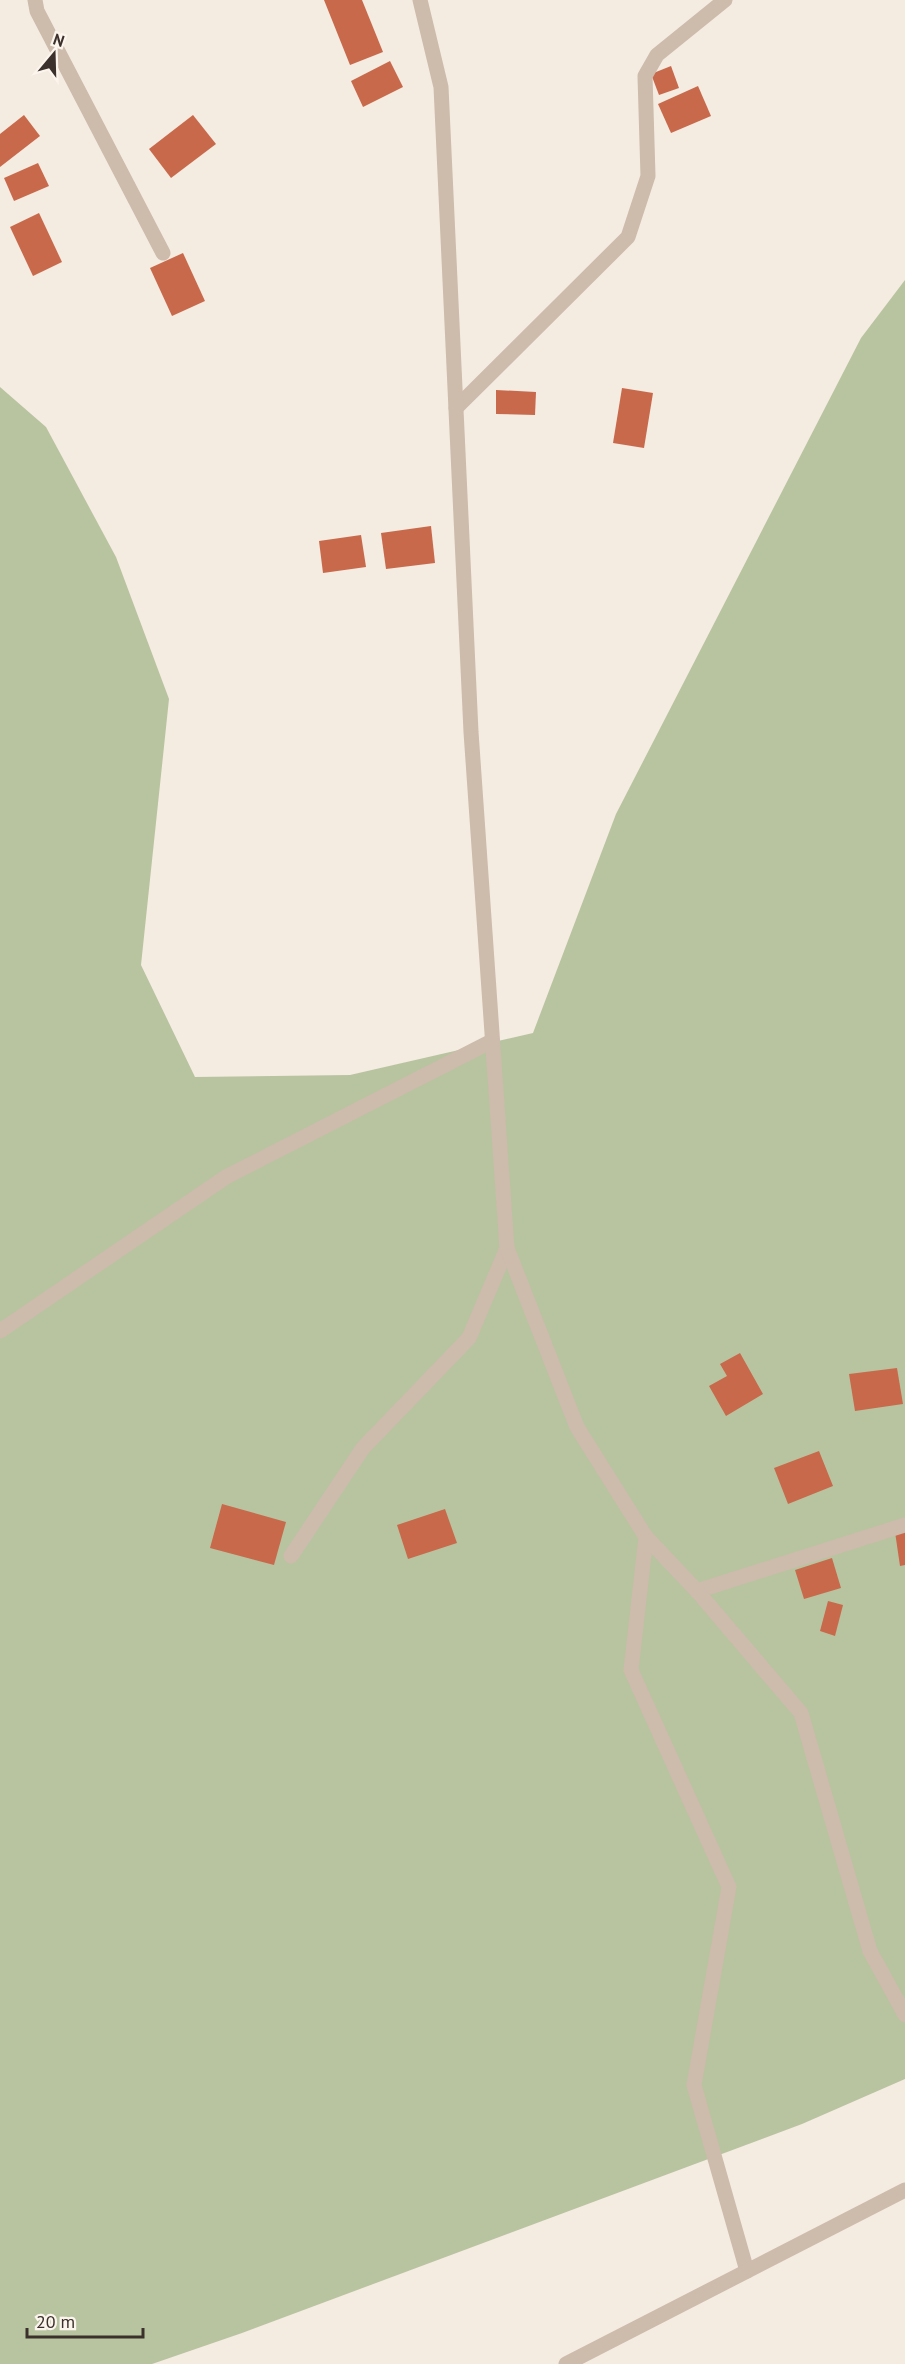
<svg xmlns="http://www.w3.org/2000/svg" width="905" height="2364" font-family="'PT Sans',sans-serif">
	<rect width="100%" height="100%" fill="#f4ebe1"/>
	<polygon fill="#b8c4a0" points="905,280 905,2079 802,2124 242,2333 152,2364 0,2364 0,387 46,427 116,557 169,699 141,965 195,1077 350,1075 533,1033 616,814 861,338"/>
	<g fill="#c8694b">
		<polygon points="324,0 362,0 383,52 350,65"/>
		<polygon points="390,61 403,87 363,107 351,81"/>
		<polygon points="671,66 679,88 659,95 651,74"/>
		<polygon points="698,86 711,116 671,133 658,104"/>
		<polygon points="24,115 40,136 0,167 0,134"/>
		<polygon points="193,115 216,144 171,178 149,149"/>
		<polygon points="38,163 49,186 14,201 4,178"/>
		<polygon points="39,213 62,262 33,276 10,227"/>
		<polygon points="183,253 205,301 172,316 150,268"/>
		<polygon points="622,388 653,393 644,448 613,443"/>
		<polygon points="496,390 536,392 535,415 496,414"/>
		<polygon points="431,526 435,563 386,569 381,533"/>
		<polygon points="361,535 366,567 323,573 319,541"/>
		<polygon points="740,1353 763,1394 726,1416 709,1386 727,1376 720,1364"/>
		<polygon points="897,1368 903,1404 855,1411 849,1374"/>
		<polygon points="819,1451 833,1486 788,1504 774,1468"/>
		<polygon points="222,1504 286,1522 274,1565 210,1548"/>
		<polygon points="445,1509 457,1543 408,1559 397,1525"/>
		<polygon points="905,1530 905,1565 900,1566 895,1532"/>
		<polygon points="832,1558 841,1588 804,1599 795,1570"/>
		<polygon points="828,1601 843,1605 835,1636 820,1631"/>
	</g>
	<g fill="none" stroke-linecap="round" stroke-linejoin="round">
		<g stroke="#cdbbac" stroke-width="15">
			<polyline points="35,0 37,11 163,253"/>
			<polyline points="456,408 628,237 648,176 645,76 657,55 725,0"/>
			<polyline points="646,1537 631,1670 729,1887 694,2085 747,2271"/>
			<polyline points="291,1556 363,1448 469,1338 507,1248"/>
			<polyline points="697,1591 905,1525"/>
		</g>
		<g stroke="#cdbbac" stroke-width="15">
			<polyline points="420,0 441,87 471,732 507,1248 577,1427 646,1537 697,1591 801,1713 870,1951 905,2015"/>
			<polyline points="0,1331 226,1177 492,1041"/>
			<polyline points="566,2364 905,2190"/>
		</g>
	</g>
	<g transform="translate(54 54) rotate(19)" stroke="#fbf5ee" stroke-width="4.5" paint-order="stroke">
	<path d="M0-4.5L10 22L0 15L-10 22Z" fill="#3b302b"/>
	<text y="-9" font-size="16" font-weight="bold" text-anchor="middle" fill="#3b302b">N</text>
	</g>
	<path d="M27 2328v9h116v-9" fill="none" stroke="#3b302b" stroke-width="3"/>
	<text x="36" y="2328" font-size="18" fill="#3b302b" stroke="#fbf5ee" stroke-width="4.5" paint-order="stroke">20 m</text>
</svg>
